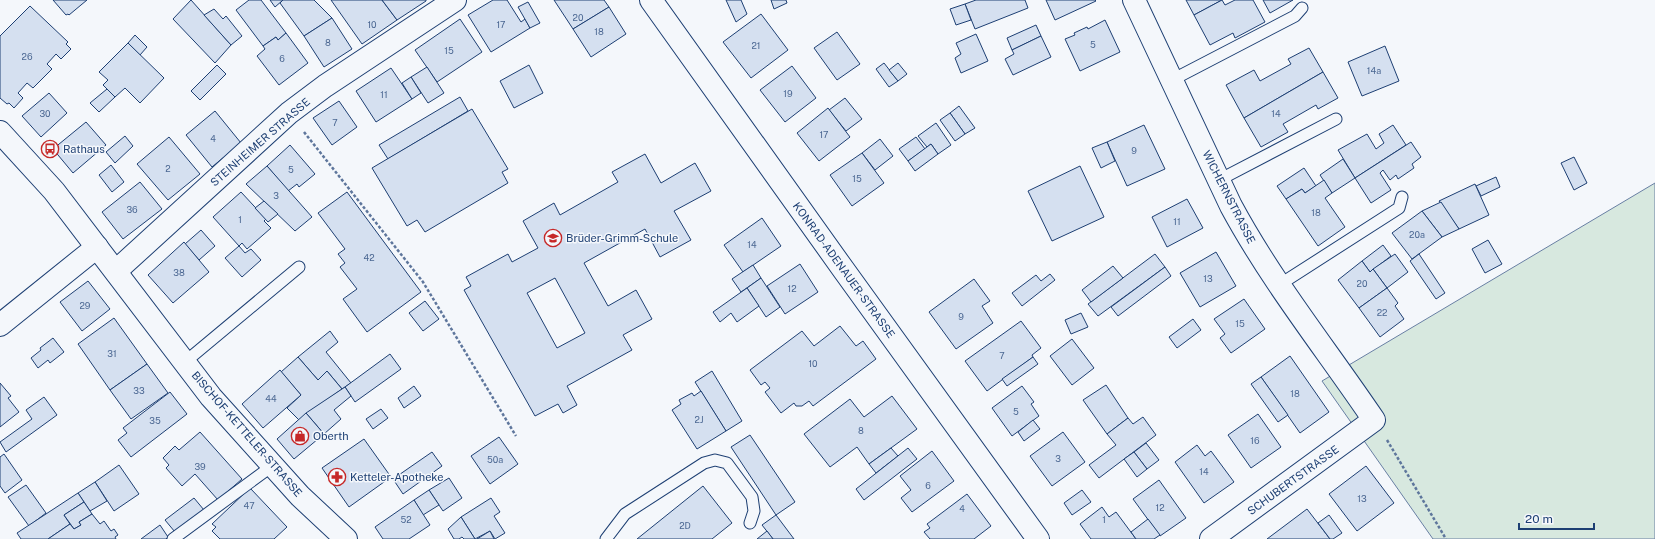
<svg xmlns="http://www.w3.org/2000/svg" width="1655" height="539" font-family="'Public Sans',sans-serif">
	<rect width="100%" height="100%" fill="#f4f7fb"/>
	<polygon fill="#d7e8df" stroke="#687fa3" points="1655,183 1655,539 1433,539 1322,381"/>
	<g fill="#d5e0f0" stroke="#1d3f73" fill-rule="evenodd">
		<polygon points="53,0 87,0 69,15 68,14 66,15"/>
		<polygon points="191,0 231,45 215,63 173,19"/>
		<polygon points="249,0 261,0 286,33 278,40 276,37 263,46 236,10"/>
		<polygon points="270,0 283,0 275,7"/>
		<polygon points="283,0 314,0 332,18 304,36 280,3"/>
		<polygon points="331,0 382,0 397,20 362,44"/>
		<polygon points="382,0 426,0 426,1 397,20"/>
		<polygon points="493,0 507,0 521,22 525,19 530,28 491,52 468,15"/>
		<polygon points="554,0 604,0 609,7 573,29"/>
		<polygon points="726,0 741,0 747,14 736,22"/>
		<polygon points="771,0 786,0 787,3 774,9"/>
		<polygon points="976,0 1025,0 1028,8 975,29 965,4"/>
		<polygon points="1046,0 1095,0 1096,1 1055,20"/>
		<polygon points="1186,0 1222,0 1194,15"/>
		<polygon points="1222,0 1225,5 1235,0 1253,0 1265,22 1235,38 1233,33 1210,45 1194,15"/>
		<polygon points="1263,0 1293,0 1270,13"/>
		<polygon points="528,2 540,23 530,28 518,7"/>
		<polygon points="965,4 971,20 956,25 950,9"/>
		<polygon points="30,6 68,42 66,44 71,49 61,59 56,54 47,64 52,69 33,88 27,83 18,93 23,98 14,108 9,103 7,104 0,98 0,36"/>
		<polygon points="609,7 626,34 591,57 573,29"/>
		<polygon points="214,9 223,19 226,16 242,36 231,45 204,15"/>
		<polygon points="761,14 788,50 751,78 723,42"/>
		<polygon points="332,18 352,49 324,67 304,36"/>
		<polygon points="460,19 482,52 437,82 415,50"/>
		<polygon points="1105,20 1120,52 1080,71 1065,39 1075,35 1074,33 1087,27 1088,29"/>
		<polygon points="1036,25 1041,36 1012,50 1007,38"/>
		<polygon points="837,32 860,64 837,80 814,48"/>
		<polygon points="286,33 308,63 279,85 257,56 265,49 263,46 276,37 278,40"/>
		<polygon points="976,34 988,61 961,73 955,58 961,54 956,43"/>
		<polygon points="135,35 147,47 140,55 128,43"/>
		<polygon points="1041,36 1051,57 1013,75 1005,59 1014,54 1012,50"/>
		<polygon points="128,43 164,78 140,103 125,88 115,97 103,85 108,80 99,72"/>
		<polygon points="1385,46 1399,81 1362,96 1348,62"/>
		<polygon points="1309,48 1323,72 1244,118 1226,85 1254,70 1260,81 1291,64 1288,59"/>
		<polygon points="884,63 898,81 889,87 876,69"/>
		<polygon points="898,63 907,74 898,81 889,70"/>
		<polygon points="217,65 226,74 200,100 191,91"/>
		<polygon points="529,65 543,93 514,108 500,81"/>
		<polygon points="792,66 816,98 785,122 760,90"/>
		<polygon points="427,67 444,93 428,103 411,77"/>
		<polygon points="391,68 412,99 376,122 356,91"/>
		<polygon points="1323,72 1338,98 1318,109 1316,105 1283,124 1288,132 1261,147 1244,118"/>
		<polygon points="411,77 421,93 412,99 402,83"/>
		<polygon points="107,89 115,97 99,112 90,103"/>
		<polygon points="49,93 67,113 41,137 22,116"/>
		<polygon points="460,97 468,111 388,159 379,145"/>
		<polygon points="845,98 862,119 846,131 829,110"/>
		<polygon points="339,101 357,127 332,145 313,118"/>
		<polygon points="959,106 975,128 965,134 950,113"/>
		<polygon points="828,108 850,137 819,161 797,133"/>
		<polygon points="472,109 508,169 502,172 508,183 425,232 417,220 407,226 372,168"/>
		<polygon points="215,111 241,143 212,167 186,135"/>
		<polygon points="950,113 965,134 955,141 940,120"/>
		<polygon points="86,122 106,145 73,173 53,149"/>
		<polygon points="936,123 951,145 938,154 931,144 927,147 918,136"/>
		<polygon points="1144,125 1165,169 1127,186 1107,142"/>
		<polygon points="1393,125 1406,145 1355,178 1338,150 1367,134 1376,149 1384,143 1379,134"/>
		<polygon points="125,136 133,146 115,163 106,152"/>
		<polygon points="169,137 200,174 168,200 137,164"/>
		<polygon points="916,137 925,149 908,161 899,149"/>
		<polygon points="880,139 893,156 875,170 862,153"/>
		<polygon points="1107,142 1115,161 1101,168 1092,148"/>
		<polygon points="1411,142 1421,157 1412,164 1414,168 1398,179 1396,175 1390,180 1383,170 1380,173 1391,190 1371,203 1355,178"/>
		<polygon points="931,144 938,154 915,171 908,161"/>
		<polygon points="290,145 315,174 299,187 297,184 288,191 267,166"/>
		<polygon points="862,153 884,183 852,206 830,175"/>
		<path d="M645,154l16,29 34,-20 16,28 -37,20 17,29 -31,17 -15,-28 -61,34 24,43 28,-16 16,29 -29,16 9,15 -65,36 10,19 -14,8 -5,-9 -23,12 -71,-126 7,-4 -5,-9 42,-23 4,8 26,-14 -15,-27 31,-18 6,12 58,-33 -6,-10zM555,278l30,55 -28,15 -30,-55z"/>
		<polygon points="1574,157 1587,183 1574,190 1561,163"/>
		<polygon points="1343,159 1355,178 1332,193 1320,175"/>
		<polygon points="111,165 124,182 112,192 99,175"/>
		<polygon points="267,166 312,217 295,231 246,184"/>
		<polygon points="1080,166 1104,217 1052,241 1028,191"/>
		<polygon points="1304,168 1316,186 1305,193 1302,189 1286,199 1277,186"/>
		<polygon points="1496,177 1500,187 1481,196 1476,186"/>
		<polygon points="1324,180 1332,193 1325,198 1345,227 1318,246 1286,199 1302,189 1305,193"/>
		<polygon points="140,182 162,209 123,239 102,212"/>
		<polygon points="1475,184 1489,215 1459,229 1439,201"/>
		<polygon points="241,192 266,219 264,221 271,228 247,249 242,243 239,246 213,217"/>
		<polygon points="347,192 421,292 367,332 343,299 357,289 340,267 345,263 338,254 345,249 318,213"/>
		<polygon points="1187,199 1203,228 1167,247 1152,217"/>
		<polygon points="264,201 278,214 268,222 255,208"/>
		<polygon points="1441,202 1459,229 1442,237 1422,211"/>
		<polygon points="1422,211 1442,237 1412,259 1392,233"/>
		<polygon points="762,218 781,246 743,272 724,245"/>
		<polygon points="201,230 215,246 199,260 185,244"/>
		<polygon points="1488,240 1502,264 1485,273 1472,249"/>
		<polygon points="184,242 209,272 173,303 148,275"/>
		<polygon points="1383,245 1391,256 1370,272 1362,261"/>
		<polygon points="239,246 245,253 251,249 261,260 242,277 225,258"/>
		<polygon points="1216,252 1236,286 1200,307 1180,273"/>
		<polygon points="1155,254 1165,267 1098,316 1088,304"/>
		<polygon points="1395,254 1408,272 1387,288 1373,269"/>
		<polygon points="1419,254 1445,293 1436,299 1410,261"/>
		<polygon points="1362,261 1370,272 1373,269 1387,288 1359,308 1338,280"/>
		<polygon points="800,264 818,292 785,314 767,286"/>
		<polygon points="753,265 761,278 741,292 732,279"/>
		<polygon points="1113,266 1123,278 1091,302 1082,290"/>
		<polygon points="1165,267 1171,276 1118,316 1111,307"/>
		<polygon points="1050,274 1055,280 1022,306 1012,293 1036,275 1041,281"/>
		<polygon points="761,278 780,307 766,317 747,288"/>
		<polygon points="974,279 990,301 982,306 993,323 956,349 929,312"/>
		<polygon points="88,281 110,309 82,331 60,302"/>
		<polygon points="747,288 759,306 737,322 731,313 720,322 713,312"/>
		<polygon points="1387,288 1398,303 1395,306 1404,319 1380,337 1359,308"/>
		<polygon points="1244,299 1265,329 1231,353 1220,338 1225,334 1214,319"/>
		<polygon points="425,301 439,319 423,331 409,313"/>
		<polygon points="1081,313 1088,327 1071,334 1065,320"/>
		<polygon points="114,318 147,364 110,390 78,344"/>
		<polygon points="1193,319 1201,330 1177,348 1169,337"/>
		<polygon points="1021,321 1041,348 1032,355 1033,357 987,391 965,361"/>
		<polygon points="840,326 856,346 863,341 876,359 813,406 809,401 802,406 796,406 794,403 781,413 765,392 770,388 765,382 761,385 750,370 802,331 814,346"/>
		<polygon points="330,331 338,342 326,352 351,383 342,389 327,371 318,380 298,357"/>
		<polygon points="53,338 64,352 50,363 48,360 38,368 31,358 41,350 40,348"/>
		<polygon points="1072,339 1094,368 1072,385 1050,356"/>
		<polygon points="390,354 401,369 355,402 345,387"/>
		<polygon points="1290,356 1329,412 1300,433 1261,377"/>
		<polygon points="298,357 318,380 327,371 342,389 299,420 287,408 301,395 281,372"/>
		<polygon points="1033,357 1038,364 1007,386 1002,379"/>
		<polygon points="147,364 168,393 131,419 110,390"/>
		<polygon points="280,370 301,395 263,428 242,404"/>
		<polygon points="712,371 742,421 726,431 695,382"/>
		<polygon points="1261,377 1288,415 1278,422 1251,384"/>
		<polygon points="0,383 11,396 8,398 19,412 0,427"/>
		<polygon points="1106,385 1128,418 1107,434 1083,400"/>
		<polygon points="414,386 421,396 404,408 398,398"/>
		<polygon points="1022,386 1034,402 1031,404 1039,416 1012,436 992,408"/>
		<polygon points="345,387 351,396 334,410 341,419 324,434 306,413"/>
		<polygon points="701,391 726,431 697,449 672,410 681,404 679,400 692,393 694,396"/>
		<polygon points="170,392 187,414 131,457 118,440 127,433 123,428"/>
		<polygon points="892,396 917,429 869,464 857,447 830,467 804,434 850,399 864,417"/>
		<polygon points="44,397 57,415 6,452 0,442 32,419 26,410"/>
		<polygon points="381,409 388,418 373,429 366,419"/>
		<polygon points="306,413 324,434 294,459 277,439"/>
		<polygon points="1258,414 1281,447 1251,468 1228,435"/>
		<polygon points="1143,417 1156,435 1099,478 1089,465 1116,445 1107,434 1128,418 1133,424"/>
		<polygon points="1033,420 1040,429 1024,441 1018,432"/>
		<polygon points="200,432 242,479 218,500 195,474 182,486 166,468 169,465 163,458 175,446 179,450"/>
		<polygon points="1063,432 1085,462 1052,486 1030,456"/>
		<polygon points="750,435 795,502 776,515 731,447"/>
		<polygon points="499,437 518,464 490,484 471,456"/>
		<polygon points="364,439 391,477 349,507 322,468"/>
		<polygon points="1146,443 1159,460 1147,469 1134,452"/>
		<polygon points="1197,445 1205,456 1211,451 1234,482 1204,503 1175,462"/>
		<polygon points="891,448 898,456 876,473 869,464"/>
		<polygon points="908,448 917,459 864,500 856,489"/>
		<polygon points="932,451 954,481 912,512 901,498 911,490 900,476"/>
		<polygon points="432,452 442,466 403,494 393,479"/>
		<polygon points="1134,452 1147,469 1137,477 1124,459"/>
		<polygon points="4,454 22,480 5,493 0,486 0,457"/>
		<polygon points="119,465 139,494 114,511 95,482"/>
		<polygon points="1366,466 1394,503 1357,531 1329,494"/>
		<polygon points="449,478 462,498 443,511 429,490"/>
		<polygon points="1159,480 1186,518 1160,536 1133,499"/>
		<polygon points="95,482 107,501 90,511 78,493"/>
		<polygon points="26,485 46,513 29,526 8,497"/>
		<polygon points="703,486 732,523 712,539 637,539"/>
		<polygon points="250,488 287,527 274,539 220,539 212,531 216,527 212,524"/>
		<polygon points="429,490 439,505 423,515 414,500"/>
		<polygon points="1082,490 1091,502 1072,515 1064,503"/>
		<polygon points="78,493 84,502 64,515 70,524 48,539 21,539 17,533"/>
		<polygon points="967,494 991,526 974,539 930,539 924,532 930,528 927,524"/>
		<polygon points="194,498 204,510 175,532 165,520"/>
		<polygon points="491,498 500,512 494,516 505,533 495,539 490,531 475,539 461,517"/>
		<polygon points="414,500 430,525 409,539 383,539 375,527"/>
		<polygon points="84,502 92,514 79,522 81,525 74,529 64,515"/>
		<polygon points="1102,507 1109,517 1116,512 1136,539 1091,539 1080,524"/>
		<polygon points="1307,509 1330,539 1267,539"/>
		<polygon points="92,514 100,524 104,521 111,531 114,529 118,535 115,537 116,539 48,539 70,524 74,529 81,525 79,522"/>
		<polygon points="776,515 794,539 773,539 762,525"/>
		<polygon points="1329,515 1342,533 1333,539 1330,539 1318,523"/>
		<polygon points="461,517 475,539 464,539 462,537 459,539 454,539 448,529"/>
		<polygon points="1148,519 1160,535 1154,539 1136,539 1131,532"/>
		<polygon points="160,525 168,537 166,539 141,539"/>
		<polygon points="490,531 494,539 477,539"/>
		<polygon points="767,531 773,539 757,539"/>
	</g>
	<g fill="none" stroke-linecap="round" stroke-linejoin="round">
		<defs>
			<g id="lane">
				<polyline points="1172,80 1295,16 1302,8"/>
				<polyline points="1219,180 1336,119"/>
				<polyline points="1279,285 1399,208 1402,197"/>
				<polyline points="185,362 299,267"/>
				<polyline points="173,539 272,466"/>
				<polyline points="606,539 625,514 704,463 715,460 727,463 752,497 754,511 750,523"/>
			</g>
			<g id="street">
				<polyline points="651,0 843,269 1038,539"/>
				<path d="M1134,0l97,206c41,76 95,143 143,214l-163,119"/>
				<polyline points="116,271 289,113 325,86 455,0"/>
				<polyline points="0,325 97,247"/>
			</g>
			<polyline id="secondary" points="0,132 54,191 211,397 300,496 346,539"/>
		</defs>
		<use href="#lane" stroke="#1d3f73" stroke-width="13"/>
		<use href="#street" stroke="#1d3f73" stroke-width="24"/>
		<use href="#secondary" stroke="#1d3f73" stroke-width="24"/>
		<g stroke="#5e769c" stroke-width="2.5" stroke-dasharray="3 2" stroke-linecap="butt">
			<polyline points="304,132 423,282 516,436"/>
			<polyline points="1387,440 1446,539"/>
		</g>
		<use href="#lane" stroke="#f4f7fb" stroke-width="11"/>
		<use href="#street" stroke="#f4f7fb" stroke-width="22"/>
		<use href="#secondary" stroke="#f4f7fb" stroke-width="22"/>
	</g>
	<defs>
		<symbol id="bus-ring" viewBox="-11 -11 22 22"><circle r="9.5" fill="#f4f7fb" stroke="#c62828" stroke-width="1.5"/><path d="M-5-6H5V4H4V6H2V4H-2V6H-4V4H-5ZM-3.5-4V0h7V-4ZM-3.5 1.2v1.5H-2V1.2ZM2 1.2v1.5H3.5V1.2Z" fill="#c62828"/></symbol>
		<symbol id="school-ring" viewBox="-11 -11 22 22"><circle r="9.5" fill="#f4f7fb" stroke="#c62828" stroke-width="1.5"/><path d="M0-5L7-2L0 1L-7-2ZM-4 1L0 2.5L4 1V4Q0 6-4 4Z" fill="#c62828"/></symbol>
		<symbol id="shop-ring" viewBox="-11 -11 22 22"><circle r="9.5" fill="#f4f7fb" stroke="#c62828" stroke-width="1.5"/><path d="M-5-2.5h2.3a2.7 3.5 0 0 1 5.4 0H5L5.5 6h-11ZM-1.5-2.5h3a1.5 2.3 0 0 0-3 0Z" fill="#c62828"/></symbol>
		<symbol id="pharmacy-ring" viewBox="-11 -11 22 22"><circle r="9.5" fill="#f4f7fb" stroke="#c62828" stroke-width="1.5"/><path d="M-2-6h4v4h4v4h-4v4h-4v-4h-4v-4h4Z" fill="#c62828"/></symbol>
	</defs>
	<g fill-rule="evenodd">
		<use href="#bus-ring" x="40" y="139" width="20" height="20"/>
		<use href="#school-ring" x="543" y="228" width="20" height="20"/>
		<use href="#shop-ring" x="290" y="426" width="20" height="20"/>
		<use href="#pharmacy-ring" x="327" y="467" width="20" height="20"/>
	</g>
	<g text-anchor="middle" stroke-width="3" stroke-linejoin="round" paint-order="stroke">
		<g font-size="9" fill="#4b6792">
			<text x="578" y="21">20</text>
			<text x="372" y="28">10</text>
			<text x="501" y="28">17</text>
			<text x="599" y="35">18</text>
			<text x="328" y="46">8</text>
			<text x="1093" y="48">5</text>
			<text x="756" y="49">21</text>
			<text x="449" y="54">15</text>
			<text x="27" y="60">26</text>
			<text x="282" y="62">6</text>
			<text x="1374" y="74">14a</text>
			<text x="788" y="97">19</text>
			<text x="384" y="98">11</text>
			<text x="45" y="117">30</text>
			<text x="1276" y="117">14</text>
			<text x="335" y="126">7</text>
			<text x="824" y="138">17</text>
			<text x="213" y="142">4</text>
			<text x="1134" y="154">9</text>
			<text x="168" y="172">2</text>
			<text x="291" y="173">5</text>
			<text x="857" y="182">15</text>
			<text x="276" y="199">3</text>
			<text x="132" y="213">36</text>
			<text x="1316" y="216">18</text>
			<text x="240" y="223">1</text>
			<text x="1177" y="225">11</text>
			<text x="1417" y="238">20a</text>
			<text x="752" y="248">14</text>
			<text x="369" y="261">42</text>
			<text x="179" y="276">38</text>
			<text x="1208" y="282">13</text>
			<text x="1362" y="287">20</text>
			<text x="792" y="292">12</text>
			<text x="85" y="309">29</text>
			<text x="1382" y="316">22</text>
			<text x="961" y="320">9</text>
			<text x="1240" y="327">15</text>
			<text x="112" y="357">31</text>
			<text x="1002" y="359">7</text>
			<text x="813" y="367">10</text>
			<text x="139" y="394">33</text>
			<text x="1295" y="397">18</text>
			<text x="271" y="402">44</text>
			<text x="1016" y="415">5</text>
			<text x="699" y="423">2J</text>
			<text x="155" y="424">35</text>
			<text x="861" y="434">8</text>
			<text x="1255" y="444">16</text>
			<text x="1058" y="462">3</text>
			<text x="495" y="463">50a</text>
			<text x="200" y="470">39</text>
			<text x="1204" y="475">14</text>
			<text x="928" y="489">6</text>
			<text x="1362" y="502">13</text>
			<text x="249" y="509">47</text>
			<text x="1160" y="511">12</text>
			<text x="962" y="512">4</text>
			<text x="406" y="523">52</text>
			<text x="1104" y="523">1</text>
			<text x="685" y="529">2D</text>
		</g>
		<g font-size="11" fill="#1d3f73" stroke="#f4f7fb">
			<text transform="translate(260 142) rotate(-41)" y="4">STEINHEIMER STRASSE</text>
			<text transform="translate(1229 197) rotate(63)" y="4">WICHERNSTRASSE</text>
			<text transform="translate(844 270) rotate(54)" y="4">KONRAD-ADENAUER-STRASSE</text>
			<text transform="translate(247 434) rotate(49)" y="4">BISCHOF-KETTELER-STRASSE</text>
			<text transform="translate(1293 480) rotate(-36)" y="4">SCHUBERTSTRASSE</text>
		</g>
		<g font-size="11" fill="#1d3f73" stroke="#f4f7fb" text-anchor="start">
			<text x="63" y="153">Rathaus</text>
			<text x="566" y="242">Brüder-Grimm-Schule</text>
			<text x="313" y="440">Oberth</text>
			<text x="350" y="481">Ketteler-Apotheke</text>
		</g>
	</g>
	<path d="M1519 523v6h75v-6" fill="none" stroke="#1d3f73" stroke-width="2"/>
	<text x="1525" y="523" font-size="12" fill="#1d3f73" stroke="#f4f7fb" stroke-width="3" paint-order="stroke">20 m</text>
</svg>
